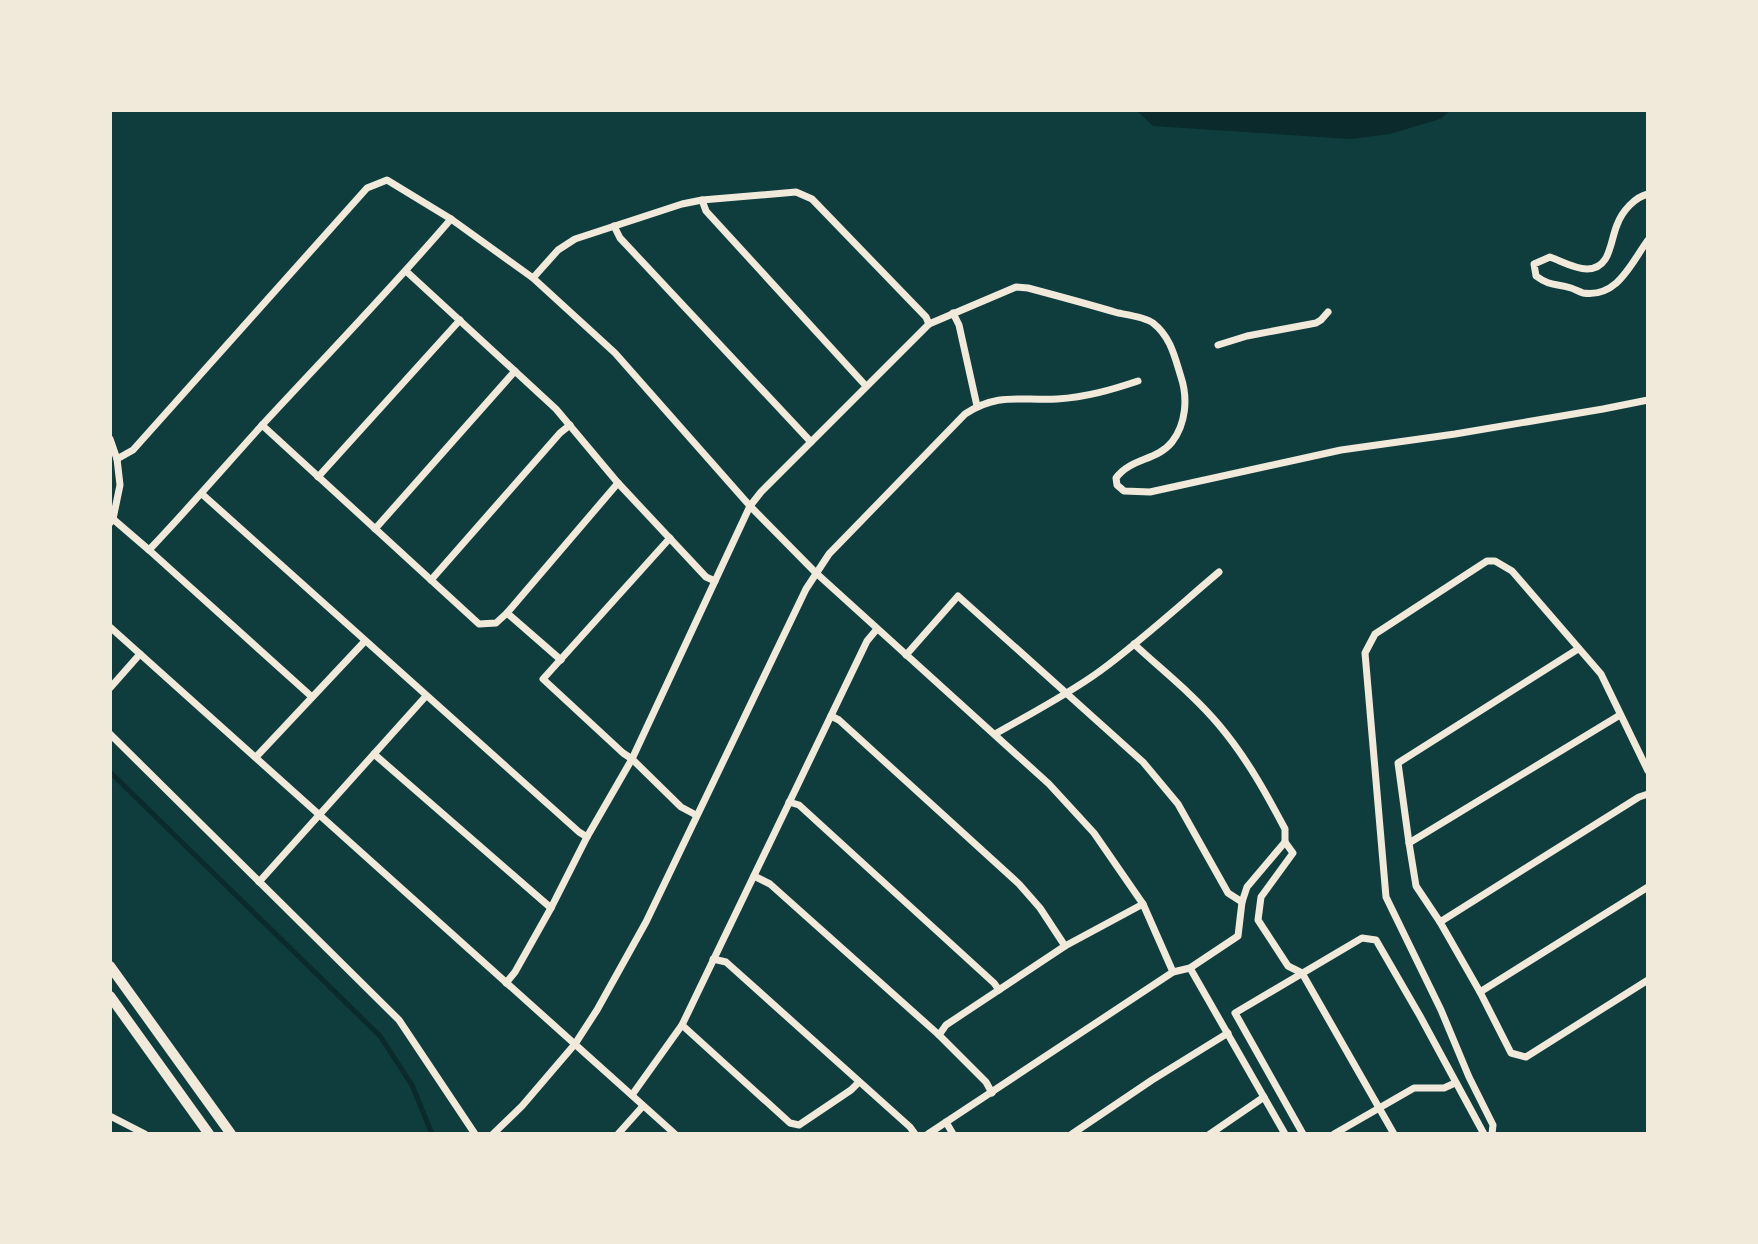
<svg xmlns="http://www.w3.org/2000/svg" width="1758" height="1244" font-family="'Titillium Web',sans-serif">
	<rect width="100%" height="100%" fill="#0f3d3e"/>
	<polygon fill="#0a2a2b" points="1136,110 1451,110 1440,119 1390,134 1351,139 1153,126"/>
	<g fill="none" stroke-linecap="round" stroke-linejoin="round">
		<polyline stroke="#0a2a2b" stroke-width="5" points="110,772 380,1036 412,1085 432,1134"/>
		<g stroke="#f1e9da" stroke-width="7">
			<path d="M1648,194c-13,3 -26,17 -31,31 -7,16 -6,44 -30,44 -12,0 -26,-8 -37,-12l-16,7 2,12c15,11 19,7 35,12 3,1 9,4 12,5 35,5 48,-30 65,-53"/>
			<polyline points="702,200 706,211 866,386"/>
			<polyline points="614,226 620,238 811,442"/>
			<polyline points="406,271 556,409 618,483 706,577 715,581"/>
			<polyline points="533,278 558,250 575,239 682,204 702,200 796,192 812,199 926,317 929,324"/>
			<polyline points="953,313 959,325 977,406"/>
			<polyline points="1218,345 1247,336 1316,323 1321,320 1328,312"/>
			<polyline points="262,425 479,624 496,623 507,613 618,483"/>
			<polyline points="110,439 117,459 120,485 113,519 110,523"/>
			<polyline points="117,459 133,450 367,188 387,180 451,219 533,278 615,353 750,506 815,572 1049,784 1094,833 1143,904 1173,972"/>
			<polyline points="318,477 460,320"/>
			<polyline points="202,494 579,832 587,837"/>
			<path d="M113,519l36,31c40,-42 77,-85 115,-127 63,-68 127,-134 187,-204"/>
			<polyline points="375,529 515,371"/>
			<polyline points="670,538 543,679 623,753 632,759 681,807 696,815"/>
			<polyline points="149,550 312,697"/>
			<polyline points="431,580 560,433 570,425"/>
			<polyline points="507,613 561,660"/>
			<polyline points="110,627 675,1134"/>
			<path d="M1134,644c29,27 60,51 85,81 27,32 47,68 66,104v13l8,11 -32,44 -3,23 30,46 14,7 92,161"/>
			<polyline points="906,655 958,596 1143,762 1178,804 1228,893 1242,902"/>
			<polyline points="110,688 140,654"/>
			<polyline points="1620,715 1409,843 1416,886 1440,922 1639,797 1648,794"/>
			<polyline points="831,716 839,720 1019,884 1040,908 1065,946"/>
			<polyline points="110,734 399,1020 475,1134"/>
			<path d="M995,734c35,-20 72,-39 105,-63 42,-31 80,-66 119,-99"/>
			<polyline points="374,754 551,908"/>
			<polyline points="256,757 365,641"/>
			<polyline points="789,802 799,805 994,983 999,990"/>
			<polyline points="1409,843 1398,763 1578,649"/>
			<polyline points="754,876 770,884 939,1035 986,1082 992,1093"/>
			<polyline points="259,882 426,696"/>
			<polyline points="1440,922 1480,992 1648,887"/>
			<polyline points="713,959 726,962 910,1127 915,1134"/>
			<polyline points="1190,968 1285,1134"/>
			<path d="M506,983l9,-11 36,-64 36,-71 45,-78 118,-253 11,-14 168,-168 87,-37 12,1c30,8 60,16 90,25 11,2 27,4 35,10 18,14 22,35 28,54 7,21 5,47 -9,65 -15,19 -42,16 -56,36l1,7 7,6 26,1 191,-42 114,-16 148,-25 45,-9"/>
			<polyline points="1480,992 1511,1053 1526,1057 1648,980"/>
			<polyline points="682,1025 790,1123 799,1125 851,1090 859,1082"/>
			<polyline points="939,1035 946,1025 1065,946 1143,904"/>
			<polyline points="632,1095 682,1025 867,641 877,629"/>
			<polyline points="110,1116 145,1134"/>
			<polyline points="946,1122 953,1134"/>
			<path d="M493,1134l29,-28 53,-62 22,-34 49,-88 160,-333 23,-35 136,-140c33,-22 56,-13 92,-15 30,-2 54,-9 81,-18"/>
			<polyline points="618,1134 643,1106"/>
			<polyline points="928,1134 1173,972 1190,968 1238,936 1242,902 1247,887 1285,842"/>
			<polyline points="1072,1134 1152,1080 1228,1033"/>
			<polyline points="1210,1134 1264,1097"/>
			<polyline points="1303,1134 1235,1013 1362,938 1376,940 1420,1016 1484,1134"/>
			<polyline points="1334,1134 1414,1088 1444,1088 1455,1083"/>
			<polyline points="1492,1134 1493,1125 1469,1077 1441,1010 1386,897 1365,653 1375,634 1487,561 1495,561 1512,571 1601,674 1648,771"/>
		</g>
		<g stroke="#f1e9da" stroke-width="10">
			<polyline points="110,966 231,1134"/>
			<polyline points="110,996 209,1134"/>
		</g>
	</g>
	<rect width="1758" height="1244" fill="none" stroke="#f1e9da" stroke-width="224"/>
</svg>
